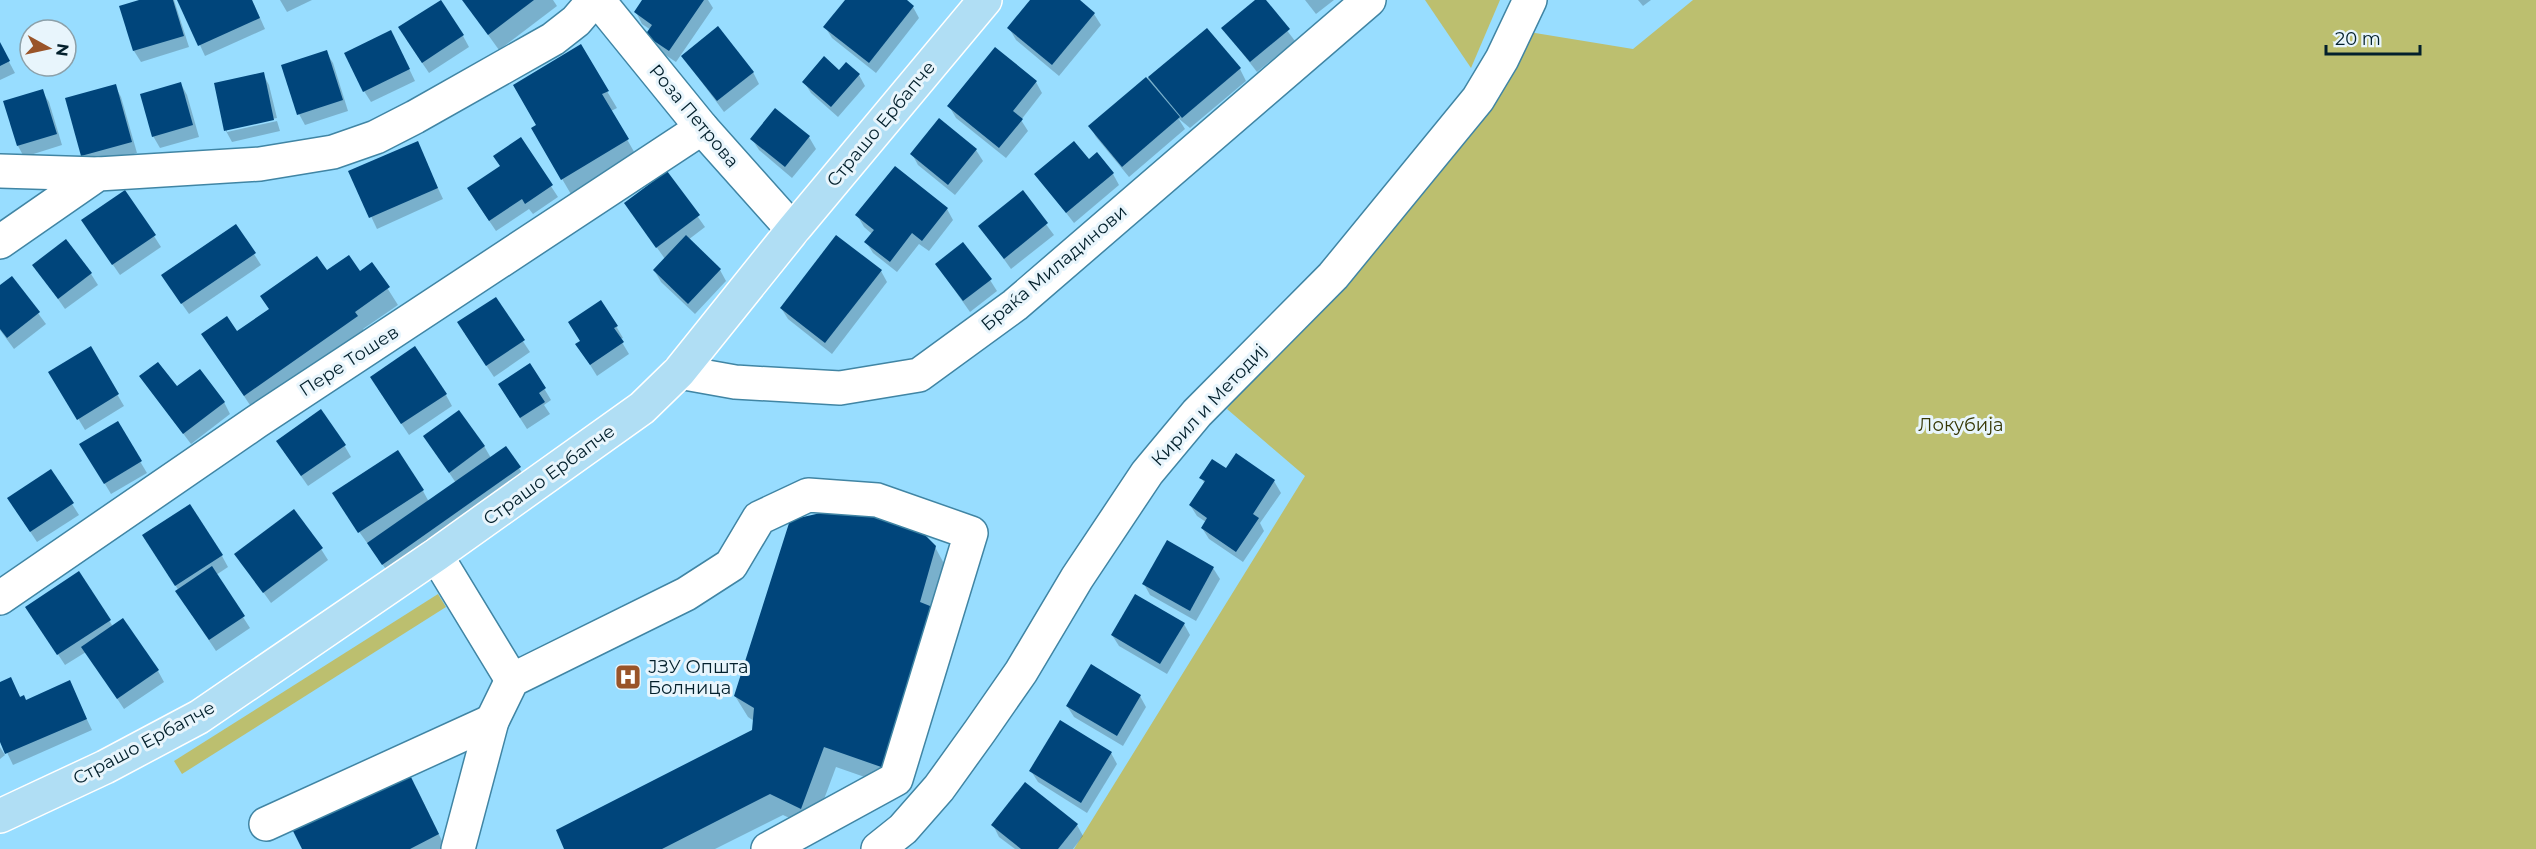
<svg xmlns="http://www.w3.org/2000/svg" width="2536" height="849" font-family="Montserrat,sans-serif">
	<rect width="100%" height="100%" fill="#98ddff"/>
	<g fill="#bcbf6f">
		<polygon points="1425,0 1500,0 1471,68"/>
		<polygon points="1693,0 2536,0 2536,849 1074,849 1305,476 1227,409 1529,32 1633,49"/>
		<polygon points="438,594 446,607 182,774 174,761"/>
	</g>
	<g fill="#0003">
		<polygon points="145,0 174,0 189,47 141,62 134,51 121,7"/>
		<polygon points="179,0 252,0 265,29 205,56"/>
		<polygon points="280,0 312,0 287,12"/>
		<polygon points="463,0 553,0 557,6 499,50"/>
		<polygon points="644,0 708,0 713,8 676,62 653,47 647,35 651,30 642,24 636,12"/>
		<polygon points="846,0 904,0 913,7 919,18 876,73 832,38 825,27"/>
		<polygon points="1032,0 1078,0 1094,14 1101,25 1059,76 1016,40 1009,28"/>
		<polygon points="1257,0 1264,0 1295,41 1257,72 1223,28"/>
		<polygon points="1305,0 1334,0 1316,14"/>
		<polygon points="1638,0 1651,0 1643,6"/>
		<polygon points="1206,30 1240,69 1246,81 1190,128 1178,118 1185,129 1129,177 1096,137 1090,126"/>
		<polygon points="463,36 469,47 429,73 406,39"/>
		<polygon points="397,44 415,81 371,102 364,91"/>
		<polygon points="0,45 15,73 0,80"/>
		<polygon points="580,46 617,108 611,111 637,157 572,196 533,129 538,125"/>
		<polygon points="326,52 333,63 348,111 305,125 299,114"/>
		<polygon points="683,57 753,72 759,84 724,112"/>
		<polygon points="263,74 269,85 277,118 227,129 227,132 277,121 280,131 232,142 226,131 215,84"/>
		<polygon points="859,75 865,86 838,117 811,93 804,82"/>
		<polygon points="1036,82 1042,93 1021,120 1028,131 1006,158 956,118 949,106"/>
		<polygon points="181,84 187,95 199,137 160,148 153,136"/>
		<polygon points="115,86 121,97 137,153 89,167 82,155"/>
		<polygon points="42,91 49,102 62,145 24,157 18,146"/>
		<polygon points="939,120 976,150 983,161 955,195 918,165 912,154"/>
		<polygon points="809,137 816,149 792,178 759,150 752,139"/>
		<polygon points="520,139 558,197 533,214 529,209 496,231 475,200"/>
		<polygon points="417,143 443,199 377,229 350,172"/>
		<polygon points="667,173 705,227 688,240 720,270 726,281 695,314 661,282 654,270 665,259 626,204"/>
		<polygon points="1036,174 1113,174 1119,185 1074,223"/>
		<polygon points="1022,192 1054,235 1011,269 980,226"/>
		<polygon points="947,209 953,220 929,251 919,244 897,272 873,253 866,242 872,234 864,227 857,215"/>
		<polygon points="90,232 154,236 161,247 120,275"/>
		<polygon points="254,254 261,265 189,314 170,287"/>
		<polygon points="372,264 398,305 363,329 366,333 254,411 203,335 236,333 326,272 360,273"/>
		<polygon points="34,265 91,274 98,285 65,309"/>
		<polygon points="937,265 990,280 997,291 970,312"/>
		<polygon points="881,271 887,282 832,354 788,319 781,308"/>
		<polygon points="12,278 46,324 14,349 0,330 0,287"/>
		<polygon points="495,299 530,352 494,377 465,334"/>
		<polygon points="616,326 623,338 620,339 629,354 597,376 577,344"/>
		<polygon points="90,348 124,406 85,430 50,372"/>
		<polygon points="530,365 551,400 544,405 550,414 527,429 506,396"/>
		<polygon points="141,377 224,402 230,414 191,444"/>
		<polygon points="378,389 446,395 452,406 409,435"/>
		<polygon points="117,423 147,473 111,494 81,444"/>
		<polygon points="425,437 484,446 491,458 519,468 526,479 390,575 340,505 423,491 429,502 456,483"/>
		<polygon points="344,445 351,457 308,486 284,452"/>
		<polygon points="1236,455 1274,481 1281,493 1260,523 1264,531 1243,562 1209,539 1202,528 1206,522 1197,516 1190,505 1205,484 1201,478 1227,470"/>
		<polygon points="51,471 79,515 37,542 15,509"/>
		<polygon points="151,547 222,556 228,567 216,575 250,628 216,651 184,603 179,591"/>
		<polygon points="935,547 947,569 899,789 836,767 813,829 783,815 715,849 565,849 753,731 754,721 748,717 735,696"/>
		<polygon points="321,549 328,560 271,603 236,554"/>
		<polygon points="1213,568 1220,579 1196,621 1150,595 1144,584"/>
		<polygon points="34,618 109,620 113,627 158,671 164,682 124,709 86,652 65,665"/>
		<polygon points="1184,624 1190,635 1167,674 1119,646 1112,635"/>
		<polygon points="10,679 21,698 26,701 69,682 92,730 13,765 0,738 0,683"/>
		<polygon points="1140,696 1146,707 1123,746 1074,717 1067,706"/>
		<polygon points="0,747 5,755 0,759"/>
		<polygon points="1111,753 1117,764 1087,813 1038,782 1031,771"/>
		<polygon points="417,789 446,849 304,849"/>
		<polygon points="993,825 1077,825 1083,836 1073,849 1015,849 999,837"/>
	</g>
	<g fill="#00457b">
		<polygon points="139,0 173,0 184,36 133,51 119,6"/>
		<polygon points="177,0 252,0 260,18 198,46"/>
		<polygon points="441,0 464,35 422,63 398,27"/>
		<polygon points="462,0 534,0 488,35"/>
		<polygon points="642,0 704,0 669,51 645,35 652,25 634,12"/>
		<polygon points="845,0 907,0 914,6 869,63 823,27"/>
		<polygon points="1030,0 1080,0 1095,13 1052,65 1007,28"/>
		<polygon points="1255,0 1266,0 1290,29 1250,62 1221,28"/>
		<polygon points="718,26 754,72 717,101 681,56"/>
		<polygon points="1207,28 1241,68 1182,118 1148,77"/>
		<polygon points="391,30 410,69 363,92 344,53"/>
		<polygon points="0,42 10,61 0,66"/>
		<polygon points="581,44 609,91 602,94 629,139 561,180 531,128 536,125 513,85"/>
		<polygon points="995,47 1037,81 1013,111 1023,119 999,148 947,106"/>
		<polygon points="327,50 343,100 297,115 281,65"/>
		<polygon points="824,56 839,70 846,62 860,74 831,107 802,82"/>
		<polygon points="264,72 274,120 224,131 214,83"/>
		<polygon points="1146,77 1180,117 1122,167 1088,126"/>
		<polygon points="181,82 193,125 152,137 140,94"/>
		<polygon points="116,84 132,142 81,156 65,98"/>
		<polygon points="43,89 57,134 17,146 3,101"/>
		<polygon points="775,108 810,136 785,167 750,139"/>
		<polygon points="939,118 977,149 948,185 910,154"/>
		<polygon points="521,137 553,185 525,204 522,199 489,221 467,188 500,166 493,156"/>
		<polygon points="418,141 438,188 369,218 348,171"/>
		<polygon points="1074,141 1089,159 1097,152 1114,173 1066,213 1034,174"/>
		<polygon points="895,166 948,208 922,241 912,233 890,262 864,242 874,230 855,215"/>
		<polygon points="667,171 700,215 656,248 624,203"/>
		<polygon points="125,190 156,235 112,265 81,220"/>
		<polygon points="1023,190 1048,223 1004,259 978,226"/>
		<polygon points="236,224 256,253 181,304 161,275"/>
		<polygon points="686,235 721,269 688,304 653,270"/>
		<polygon points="836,235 882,270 825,343 780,308"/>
		<polygon points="66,239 92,273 58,299 32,265"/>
		<polygon points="963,242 992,279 963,301 935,264"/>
		<polygon points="349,255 360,271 372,262 390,287 355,312 358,316 244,396 201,334 227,316 237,331 269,309 260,296 317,256 327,270"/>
		<polygon points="12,276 40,312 7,338 0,329 0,285"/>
		<polygon points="496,297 525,340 486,366 457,322"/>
		<polygon points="601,300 618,326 614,328 624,342 590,365 575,344 580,341 568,322"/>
		<polygon points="91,346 119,394 77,420 48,372"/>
		<polygon points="415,346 447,394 401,424 370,377"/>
		<polygon points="158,362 177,386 200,369 225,402 183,434 139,376"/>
		<polygon points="530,363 546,388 539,393 545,402 520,418 498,384"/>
		<polygon points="321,409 346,445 301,476 276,441"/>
		<polygon points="459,410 485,446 449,473 423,436"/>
		<polygon points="118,421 142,461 104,484 79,444"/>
		<polygon points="506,446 521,467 382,565 367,543"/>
		<polygon points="398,450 424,490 358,533 332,493"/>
		<polygon points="1236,453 1275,480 1253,514 1259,518 1236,552 1201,528 1207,518 1189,505 1205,481 1199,478 1212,459 1226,468"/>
		<polygon points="51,469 74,503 30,532 7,498"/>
		<polygon points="190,504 223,555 175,586 142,535"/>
		<polygon points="851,506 917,527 936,546 920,602 940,610 887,769 824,747 801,809 770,794 662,849 564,849 556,830 752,730 754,708 734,696 790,520"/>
		<polygon points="294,509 323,548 263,593 234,554"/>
		<polygon points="1167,540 1214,567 1190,611 1142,584"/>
		<polygon points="212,566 245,616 209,640 175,591"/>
		<polygon points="79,571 111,620 57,655 25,607"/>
		<polygon points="1135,594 1185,623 1160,664 1111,635"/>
		<polygon points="123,618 159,670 117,699 81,647"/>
		<polygon points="1091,664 1141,695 1117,736 1066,706"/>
		<polygon points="11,677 20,697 24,695 26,700 70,680 87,719 5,754 0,742 0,682"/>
		<polygon points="1060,720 1112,752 1081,803 1029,771"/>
		<polygon points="408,771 439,834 410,849 302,849 292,829"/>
		<polygon points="1025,782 1078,824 1058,849 1021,849 991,825"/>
	</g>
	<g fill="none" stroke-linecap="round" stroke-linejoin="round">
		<defs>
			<g id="minor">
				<polyline points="598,0 702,128 793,230"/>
				<polyline points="0,171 98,174"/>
				<polyline points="0,242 98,174 260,164 333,152 376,137 415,117 553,39 576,21 594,0"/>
				<polyline points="679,372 735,382 840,388 919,375 1015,305 1369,0"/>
				<polyline points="436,555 512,680"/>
				<polyline points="0,598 256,422 702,128"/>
				<polyline points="266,824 492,721"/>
				<polyline points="458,849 492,721 512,680 686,594 731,565 759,518 808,495 877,500 971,533 896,779 768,849"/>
				<polyline points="878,849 903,829 939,788 980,731 1021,672 1077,578 1147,473 1197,413 1333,276 1478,99 1502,59 1530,0"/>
			</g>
			<polyline id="major" points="0,816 105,767 199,717 436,555 642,408 679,372 793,230 985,0"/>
		</defs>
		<use href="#minor" stroke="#4085a4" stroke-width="36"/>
		<use href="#major" stroke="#fff" stroke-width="36"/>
		<use href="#minor" stroke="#fff" stroke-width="33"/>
		<use href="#major" stroke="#b0def4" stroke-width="33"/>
	</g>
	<defs>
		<symbol id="hospital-square" viewBox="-11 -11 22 22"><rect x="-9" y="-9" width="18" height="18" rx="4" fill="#995429" stroke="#e8f5fc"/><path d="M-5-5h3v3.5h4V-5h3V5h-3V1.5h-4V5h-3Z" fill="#fff"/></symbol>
	</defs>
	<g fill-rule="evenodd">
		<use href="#hospital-square" x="613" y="662" width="30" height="30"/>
	</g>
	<g text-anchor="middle" stroke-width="6" stroke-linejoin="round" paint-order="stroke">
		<g font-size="18" fill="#03202c" stroke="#e8f5fc">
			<text transform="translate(694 116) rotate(50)" y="6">Роза Петрова</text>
			<text transform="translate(881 124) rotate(-50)" y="6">Страшо Ербапче</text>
			<text transform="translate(1054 268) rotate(-40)" y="6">Браќа Миладинови</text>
			<text transform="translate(349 361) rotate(-33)" y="6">Пере Тошев</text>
			<text transform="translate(1209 405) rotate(-47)" y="6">Кирил и Методиј</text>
			<text transform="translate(549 475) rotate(-36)" y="6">Страшо Ербапче</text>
			<text transform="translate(144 743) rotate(-28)" y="6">Страшо Ербапче</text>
		</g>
		<g font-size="18" fill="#363705" stroke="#e8f5fc">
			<text x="1961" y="431">Локубија</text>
		</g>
		<g font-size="18" fill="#03202c" stroke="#e8f5fc" text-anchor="start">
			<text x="648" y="673">ЈЗУ Општа<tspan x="648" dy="21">Болница</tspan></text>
		</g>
	</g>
	<g transform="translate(48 48) rotate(98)"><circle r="28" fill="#e8f5fc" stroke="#8ca0a9" stroke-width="1.5"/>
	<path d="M0-4.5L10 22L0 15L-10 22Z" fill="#995429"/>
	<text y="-9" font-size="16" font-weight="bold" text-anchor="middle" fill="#03202c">N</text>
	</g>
	<path d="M2326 45v9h94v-9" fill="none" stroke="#03202c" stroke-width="3"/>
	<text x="2335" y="45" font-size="18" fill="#03202c" stroke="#e8f5fc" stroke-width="4.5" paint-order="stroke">20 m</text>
</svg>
